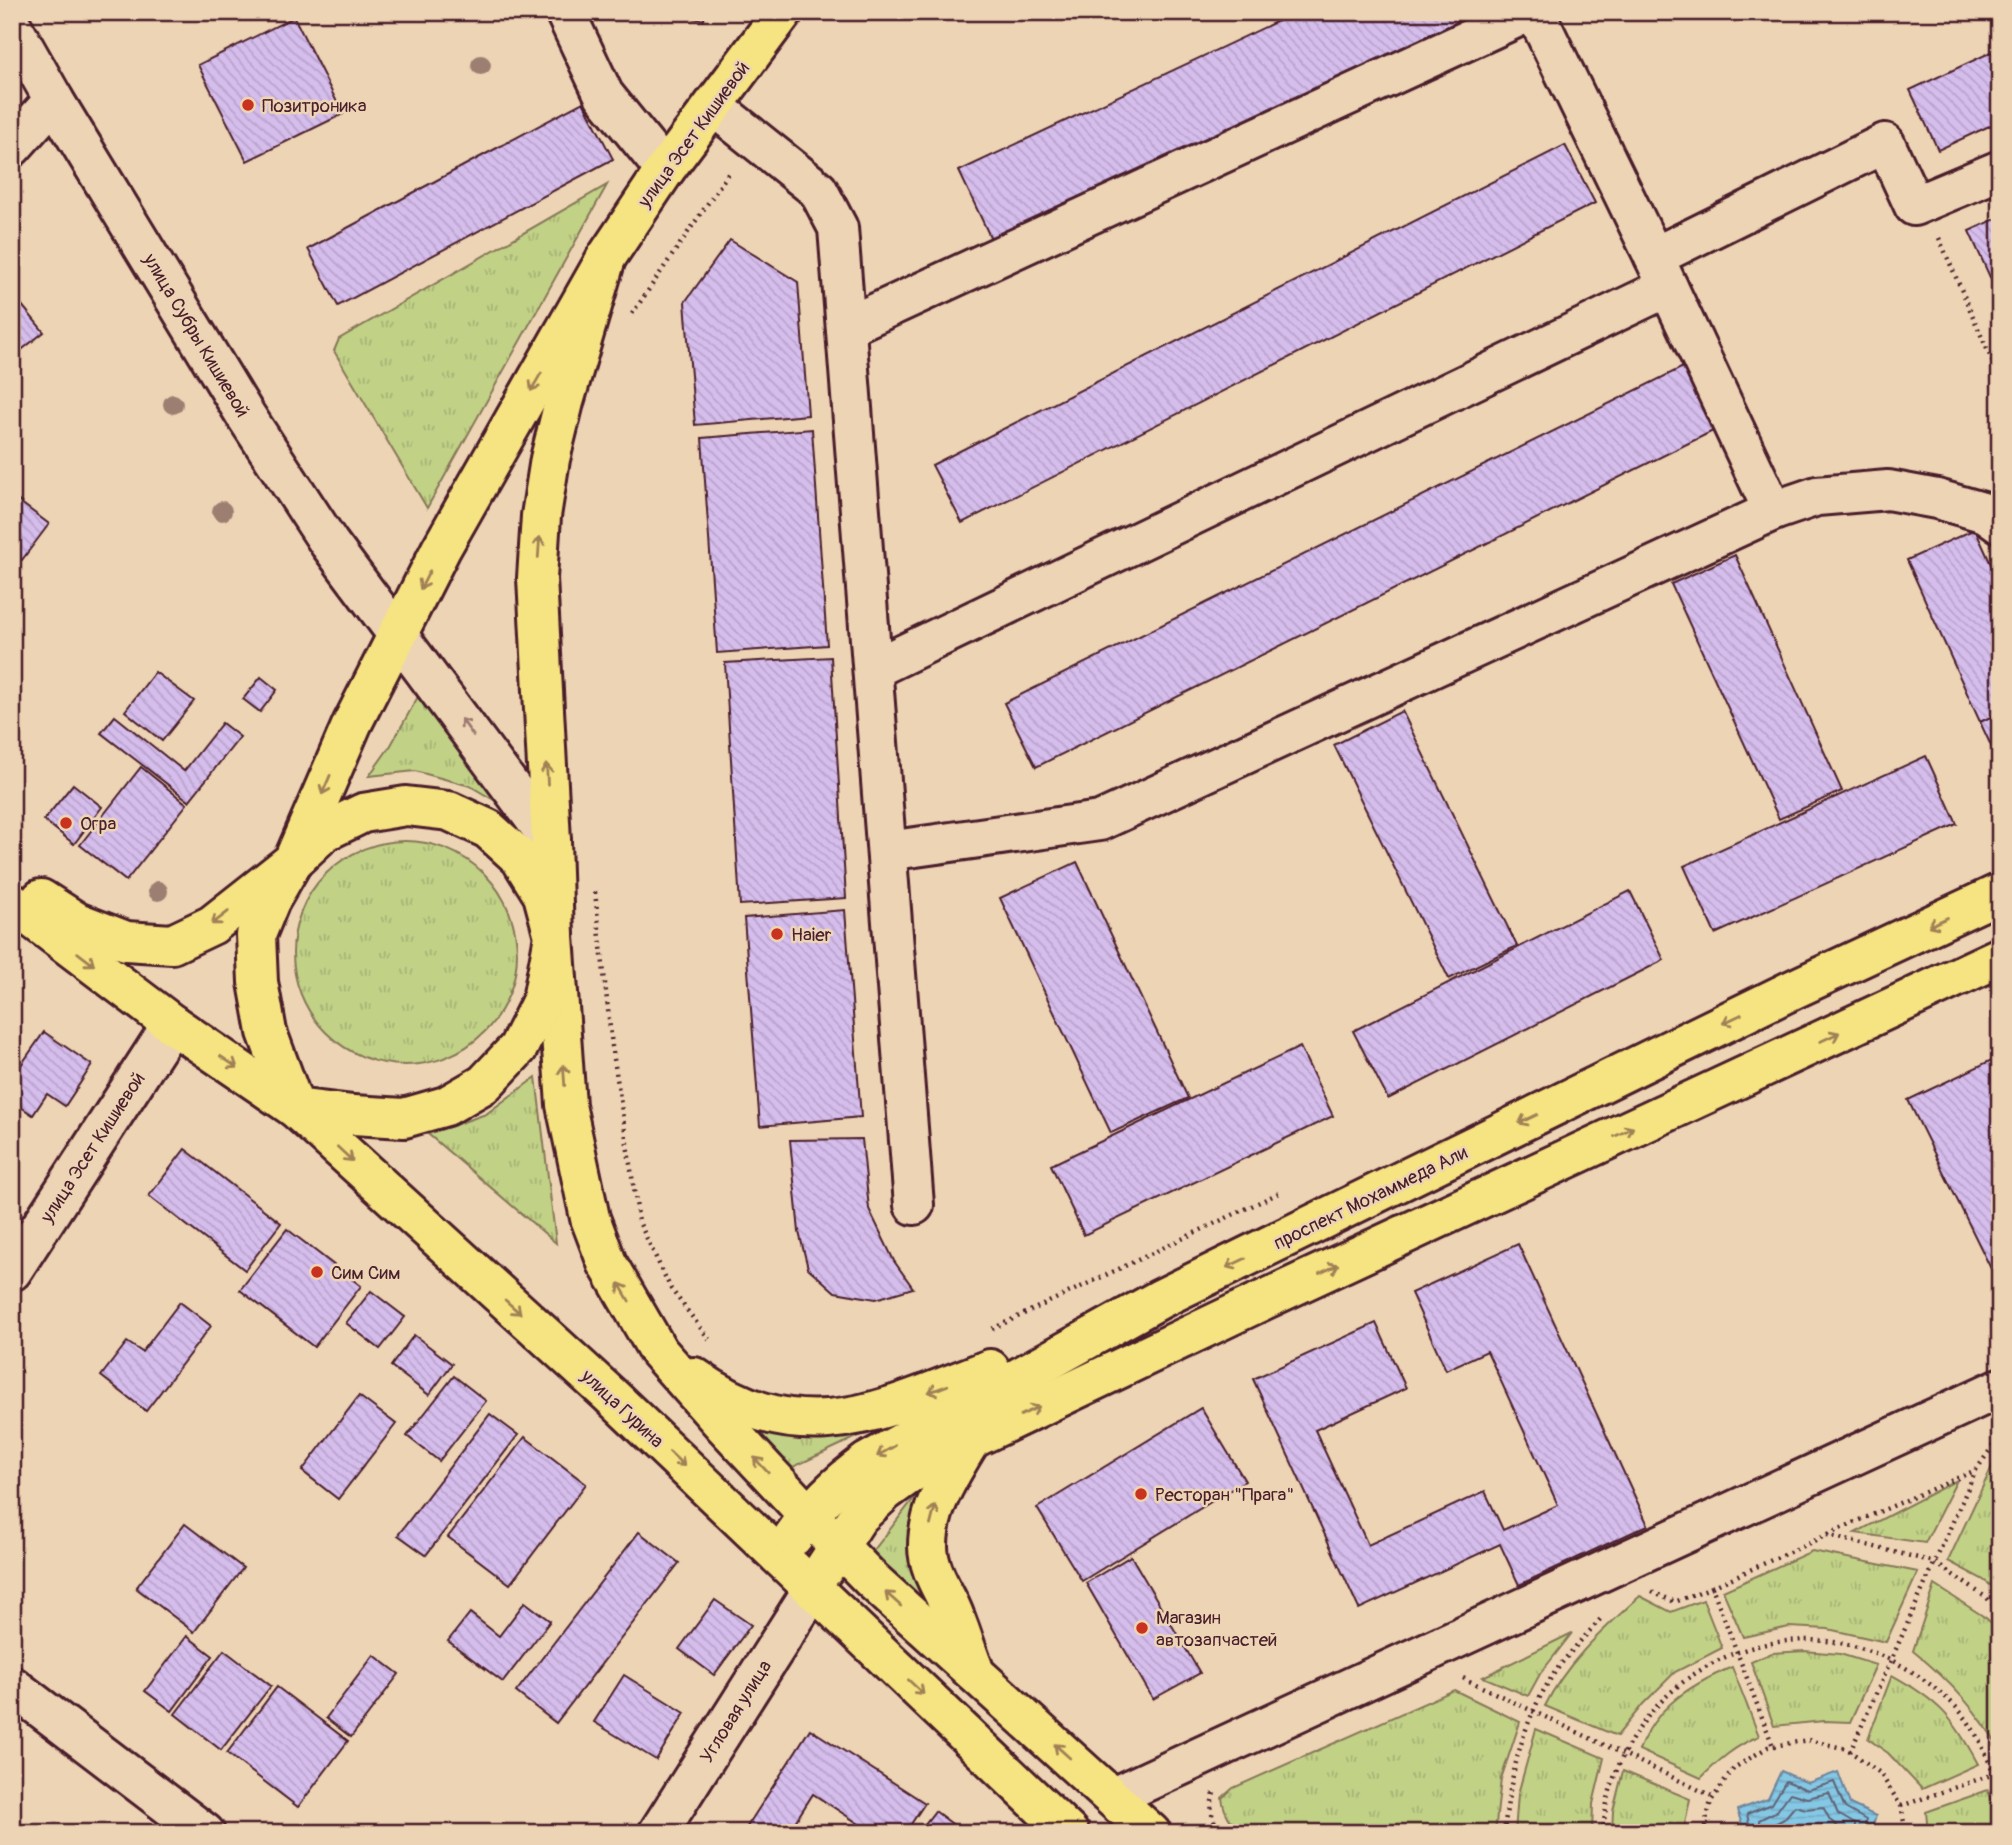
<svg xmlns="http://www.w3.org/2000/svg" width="2012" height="1845" font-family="Pangolin,sans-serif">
	<defs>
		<pattern id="grass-tufts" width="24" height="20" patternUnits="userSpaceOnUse" patternTransform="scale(1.75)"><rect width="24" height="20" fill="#c1d186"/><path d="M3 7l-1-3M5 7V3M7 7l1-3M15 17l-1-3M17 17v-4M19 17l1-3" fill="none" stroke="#a7b374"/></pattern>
		<pattern id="water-rules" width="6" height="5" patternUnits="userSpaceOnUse" patternTransform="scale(1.75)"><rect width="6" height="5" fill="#84c8e5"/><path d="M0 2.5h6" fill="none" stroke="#74abc5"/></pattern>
		<pattern id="building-back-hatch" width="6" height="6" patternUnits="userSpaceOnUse" patternTransform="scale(1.75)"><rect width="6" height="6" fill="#d5bdec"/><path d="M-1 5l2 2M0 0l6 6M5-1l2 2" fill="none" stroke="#b8a2cb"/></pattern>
	</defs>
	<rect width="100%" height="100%" fill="#edd4b5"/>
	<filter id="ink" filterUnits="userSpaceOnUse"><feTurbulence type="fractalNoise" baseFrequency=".0143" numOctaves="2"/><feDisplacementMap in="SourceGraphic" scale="14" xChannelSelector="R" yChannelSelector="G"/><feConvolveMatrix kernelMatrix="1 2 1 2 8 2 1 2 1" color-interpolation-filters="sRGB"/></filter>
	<g filter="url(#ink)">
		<g fill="url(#grass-tufts)" stroke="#867858" stroke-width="2">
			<polygon points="607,185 427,508 334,351 339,339"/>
			<polygon points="420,693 504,806 470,786 415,771 369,776 391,745"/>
			<circle cx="405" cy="953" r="112"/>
			<polygon points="536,1077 556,1243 428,1134 486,1114"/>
			<polygon points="940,1398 791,1468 742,1421"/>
			<polygon points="2000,1457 2000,1592 1982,1579 1948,1561 1996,1458"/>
			<polygon points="935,1471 936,1614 871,1554"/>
			<polygon points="1957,1480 1925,1543 1855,1533"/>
			<polygon points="1812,1551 1918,1572 1886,1642 1828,1629 1789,1627 1743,1637 1723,1591"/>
			<path d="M1935,1585l51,33 14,13v119c-22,-40 -52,-71 -87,-99z"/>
			<path d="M1640,1596l31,16 32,-12 19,48 -47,24 -32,32 -26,32 -72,-30c22,-45 58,-76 95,-110z"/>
			<polygon points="1572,1633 1540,1674 1528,1696 1483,1677"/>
			<polygon points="1804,1651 1840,1654 1876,1665 1850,1722 1824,1721 1774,1726 1751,1662 1772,1653"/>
			<path d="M1732,1667l27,69c-24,10 -40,24 -58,42l-62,-28c17,-44 51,-65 93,-83z"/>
			<path d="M1892,1675c47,26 61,42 86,89l-56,25 -34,-36 -20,-14z"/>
			<path d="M1454,1690l66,32 -19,57 -6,54h-253c-11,-11 -18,-19 -20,-35l11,-10z"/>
			<polygon points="1536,1729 1604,1758 1593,1804 1592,1833 1515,1833 1518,1794"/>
			<polygon points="1623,1771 1690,1799 1683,1833 1612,1833 1613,1811"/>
			<polygon points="1988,1790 1993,1803 1997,1833 1928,1833 1926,1812"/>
		</g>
		<polygon fill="url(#water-rules)" stroke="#6d849b" stroke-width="2" points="1781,1771 1808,1783 1838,1772 1850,1804 1876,1816 1870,1833 1745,1833 1737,1810 1768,1799"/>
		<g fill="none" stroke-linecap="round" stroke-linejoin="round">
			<g stroke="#616375" stroke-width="2">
				<polyline points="1751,1833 1747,1814 1772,1804 1786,1781 1808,1790 1834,1782 1845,1808 1866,1820 1864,1833"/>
				<polyline points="1760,1833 1759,1820 1777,1811 1790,1793 1807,1798 1829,1793 1838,1814 1855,1824 1855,1833"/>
				<polyline points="1770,1833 1771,1826 1784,1819 1795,1806 1806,1809 1823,1807 1830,1820 1845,1833"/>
			</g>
		</g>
		<g fill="url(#building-back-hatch)" stroke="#4a1f2b" stroke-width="2">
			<polygon points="661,12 705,12 704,20"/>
			<polygon points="1297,12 1478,12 992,241 959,171"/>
			<polygon points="294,17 343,114 247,161 198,65"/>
			<polygon points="2000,48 2000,121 1938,150 1910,90"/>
			<polygon points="583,102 613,159 338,306 308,249"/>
			<polygon points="1565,145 1595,203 962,523 932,465"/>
			<polygon points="2000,217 2000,299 1969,231"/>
			<polygon points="730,240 798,282 808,415 695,425 685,302"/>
			<polygon points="12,293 44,332 14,356 12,354"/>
			<polygon points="1685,366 1717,429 1036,767 1004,703"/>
			<polygon points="812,429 827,645 717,653 702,438"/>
			<polygon points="12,496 49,524 22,560 12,553"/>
			<polygon points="1975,529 2000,584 2000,713 1980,722 1907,560"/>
			<polygon points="1735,555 1842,791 1779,819 1671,584"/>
			<polygon points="831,657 846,898 740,905 725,663"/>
			<polygon points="155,672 194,701 162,741 125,711"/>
			<polygon points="261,677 277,690 260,712 243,699"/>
			<polygon points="1402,711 1517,946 1449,979 1334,745"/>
			<polygon points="2000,713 2000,765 1980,722"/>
			<polygon points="115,716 184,771 222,723 240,737 189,801 101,733"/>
			<polygon points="1926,756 1957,824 1715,934 1684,866"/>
			<polygon points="141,767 187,804 126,881 80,845"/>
			<polygon points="73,784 102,807 74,844 44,820"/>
			<polygon points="1077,862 1188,1098 1111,1133 1000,898"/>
			<polygon points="1630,891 1664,960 1388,1099 1353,1031"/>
			<polygon points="845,910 861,1117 760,1126 744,918"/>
			<polygon points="44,1032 92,1065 65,1106 47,1094 33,1115 12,1101 12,1078"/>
			<polygon points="1300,1047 1333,1116 1084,1235 1051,1165"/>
			<polygon points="2000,1056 2000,1287 1908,1100"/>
			<polygon points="862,1139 869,1209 894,1261 913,1288 876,1299 835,1292 808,1268 799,1232 790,1140"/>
			<polygon points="185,1149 281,1223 245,1270 149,1196"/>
			<polygon points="287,1229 361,1286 314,1347 240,1290"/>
			<polygon points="1518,1244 1648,1525 1519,1585 1500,1544 1359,1609 1253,1379 1376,1323 1406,1388 1315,1430 1368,1545 1485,1491 1503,1530 1558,1505 1487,1351 1446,1370 1411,1293"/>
			<polygon points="371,1291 405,1317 380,1349 346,1323"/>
			<polygon points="180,1302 211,1326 146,1411 101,1376 127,1342 142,1352"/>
			<polygon points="414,1335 452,1364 429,1395 391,1366"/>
			<polygon points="454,1376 486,1401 439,1461 407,1436"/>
			<polygon points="359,1396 396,1424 338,1499 302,1471"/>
			<polygon points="1201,1408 1245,1481 1082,1581 1037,1508"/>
			<polygon points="490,1414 518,1435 426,1555 398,1535"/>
			<polygon points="525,1437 586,1484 510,1584 448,1537"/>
			<polygon points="185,1524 243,1568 194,1632 136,1588"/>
			<polygon points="639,1532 679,1563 556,1723 516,1692"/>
			<polygon points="1131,1556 1200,1673 1153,1699 1086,1583"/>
			<polygon points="715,1600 751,1625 714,1675 679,1649"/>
			<polygon points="525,1602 550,1621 503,1682 448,1641 470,1613 499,1636"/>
			<polygon points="187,1636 213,1656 172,1711 145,1691"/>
			<polygon points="224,1650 271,1686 221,1750 175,1714"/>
			<polygon points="374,1655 399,1674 351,1737 326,1718"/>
			<polygon points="624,1675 685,1713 656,1760 594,1722"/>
			<polygon points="277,1687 348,1741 298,1807 227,1753"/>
			<polygon points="810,1729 925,1803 905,1833 873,1833 813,1794 788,1833 743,1833"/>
			<polygon points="935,1811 963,1832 962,1833 918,1833"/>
		</g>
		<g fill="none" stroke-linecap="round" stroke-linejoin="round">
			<defs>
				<g id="minor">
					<polyline points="565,12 604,95 665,170"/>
					<polyline points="12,26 54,100 244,413 329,543 551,841"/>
					<polyline points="713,106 818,190 838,228 914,1205"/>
					<polyline points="12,147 54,100"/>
					<polyline points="1654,257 1885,143 1914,206 2000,170"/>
					<polyline points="846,327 1529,12"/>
					<polyline points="1773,511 1817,496 1888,490 1937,499 1986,513 2000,523"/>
					<polyline points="873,669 1668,287"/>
					<polyline points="887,851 1100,821 1773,511 1654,257 1535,12"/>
					<polyline points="12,1271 172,1024"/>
					<polyline points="12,1686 205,1833"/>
					<polyline points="1113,1797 2000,1388"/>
					<polyline points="658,1833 813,1589"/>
				</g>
				<g id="major">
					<polyline points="606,258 564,402 550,459 541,516 537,578 551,841 554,936 566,1105 590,1218 607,1263 658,1351 722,1423 808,1515 872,1580 1151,1833"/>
					<polygon points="406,806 449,811 488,829 520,858 543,895 554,936 542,1000 518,1048 484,1084 446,1106 404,1118 353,1115 295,1108 267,1032 258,982 256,935 270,901 293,861 324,832 363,813"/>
					<polyline points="41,899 77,922 126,941 172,944 212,925 293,861 352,724 441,549 606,258 665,170 783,12"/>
					<polyline points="12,903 172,1024 295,1108 610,1395 1069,1833"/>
					<path d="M694,1377c108,77 186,34 296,-8"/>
					<path d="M972,1438c-20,34 -44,68 -44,108 0,22 13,41 22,60 9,19 15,41 23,61"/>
					<path d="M793,1537c21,-31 44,-53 74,-75l293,-163 632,-309 208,-97"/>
					<polyline points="824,1569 858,1517 886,1491 932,1458 1253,1305 2000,957"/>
				</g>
			</defs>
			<use href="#minor" stroke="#4a1f2b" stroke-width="44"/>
			<use href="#major" stroke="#4a1f2b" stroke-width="44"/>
			<g stroke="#4a1f2b" stroke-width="4.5" stroke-dasharray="2 5" stroke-linecap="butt">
				<polyline points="1939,238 2000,379"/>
				<polyline points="632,314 730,171"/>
				<polyline points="595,892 612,1046 639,1222 671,1289 709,1339"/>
				<polyline points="992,1329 1281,1192"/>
				<polyline points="1828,1534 1976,1470 2000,1436"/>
				<polyline points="1712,1587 1827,1535 1934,1562 1987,1598 2000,1612"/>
				<polyline points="1652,1592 1675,1602 1712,1587 1773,1746"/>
				<polyline points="1463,1678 1714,1797"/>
				<polyline points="1850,1752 1976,1470"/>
				<path d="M1214,1793c-5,16 -3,28 9,40"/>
				<polyline points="1901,1806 2000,1772"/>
				<path d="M1504,1833c5,-50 17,-106 44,-150 14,-24 37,-46 55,-67"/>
				<path d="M1603,1833c7,-115 107,-203 223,-192 49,5 95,31 130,66 22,23 33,54 44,83"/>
				<polyline points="1703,1833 1711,1801 1734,1768 1768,1747 1808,1740 1847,1749 1880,1773 1901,1806 1906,1833"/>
			</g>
			<use href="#minor" stroke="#edd4b5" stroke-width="38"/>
			<use href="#major" stroke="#f6e381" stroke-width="38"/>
		</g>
		<g fill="#9d7f71">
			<circle cx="481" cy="65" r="10"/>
			<circle cx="173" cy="404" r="10"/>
			<circle cx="222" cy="511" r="10"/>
			<circle cx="158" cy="891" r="10"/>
		</g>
		<defs><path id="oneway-shaft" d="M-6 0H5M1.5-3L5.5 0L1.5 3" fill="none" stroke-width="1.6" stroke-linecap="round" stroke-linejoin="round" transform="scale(1.75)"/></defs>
		<g stroke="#a08156">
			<use href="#oneway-shaft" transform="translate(536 382) rotate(120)"/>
			<use href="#oneway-shaft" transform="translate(539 547) rotate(-86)"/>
			<use href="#oneway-shaft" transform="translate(425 580) rotate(117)"/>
			<use href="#oneway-shaft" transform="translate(547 774) rotate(-93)"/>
			<use href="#oneway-shaft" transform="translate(326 785) rotate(113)"/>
			<use href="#oneway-shaft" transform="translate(220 918) rotate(142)"/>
			<use href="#oneway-shaft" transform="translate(1938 922) rotate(155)"/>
			<use href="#oneway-shaft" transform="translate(86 959) rotate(37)"/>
			<use href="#oneway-shaft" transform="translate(1732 1019) rotate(154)"/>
			<use href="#oneway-shaft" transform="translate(1830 1037) rotate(-25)"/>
			<use href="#oneway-shaft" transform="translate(229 1062) rotate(34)"/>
			<use href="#oneway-shaft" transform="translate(564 1075) rotate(-94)"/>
			<use href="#oneway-shaft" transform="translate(1528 1119) rotate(154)"/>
			<use href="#oneway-shaft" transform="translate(1624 1132) rotate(-25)"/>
			<use href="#oneway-shaft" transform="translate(345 1154) rotate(43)"/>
			<use href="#oneway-shaft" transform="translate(1236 1263) rotate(154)"/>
			<use href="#oneway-shaft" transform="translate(1329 1269) rotate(-25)"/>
			<use href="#oneway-shaft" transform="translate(624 1292) rotate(-120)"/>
			<use href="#oneway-shaft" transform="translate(513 1307) rotate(42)"/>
			<use href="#oneway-shaft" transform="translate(938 1389) rotate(159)"/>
			<use href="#oneway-shaft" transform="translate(1030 1411) rotate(-25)"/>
			<use href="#oneway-shaft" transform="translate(886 1451) rotate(150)"/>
			<use href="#oneway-shaft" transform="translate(677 1459) rotate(44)"/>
			<use href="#oneway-shaft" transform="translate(761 1465) rotate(-133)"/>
			<use href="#oneway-shaft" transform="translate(933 1515) rotate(-76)"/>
			<use href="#oneway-shaft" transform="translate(893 1599) rotate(-138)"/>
			<use href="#oneway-shaft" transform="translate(916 1687) rotate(43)"/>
			<use href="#oneway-shaft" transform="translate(1062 1751) rotate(-138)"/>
		</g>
		<use stroke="#9c7a70" href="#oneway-shaft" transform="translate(467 727) rotate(-126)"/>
	</g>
	<g fill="#c8321e" stroke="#edd4b5" stroke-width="2.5">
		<circle cx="248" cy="105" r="7"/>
		<circle cx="66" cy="823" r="7"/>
		<circle cx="777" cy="934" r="7"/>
		<circle cx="317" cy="1272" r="7"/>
		<circle cx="1141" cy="1494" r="7"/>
		<circle cx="1142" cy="1628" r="7"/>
	</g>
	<g text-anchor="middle" stroke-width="5" stroke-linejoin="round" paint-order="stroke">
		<g font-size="19" fill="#4a1f2b" stroke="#edd4b5" text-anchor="start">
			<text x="262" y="112">Позитроника</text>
			<text x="80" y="830">Огра</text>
			<text x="791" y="941">Haier</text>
			<text x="331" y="1279">Сим Сим</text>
			<text x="1155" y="1501">Ресторан "Прага"</text>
			<text x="1156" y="1624">Магазин<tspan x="1156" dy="22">автозапчастей</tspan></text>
		</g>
		<g font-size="19" fill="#4a1f2b" stroke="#edd4b5">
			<text transform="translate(693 134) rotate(-54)" y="7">улица Эсет Кишиевой</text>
			<text transform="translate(197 335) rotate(59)" y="7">улица Субры Кишиевой</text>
			<text transform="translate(92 1147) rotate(-57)" y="7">улица Эсет Кишиевой</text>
			<text transform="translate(1370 1197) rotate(-26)" y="7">проспект Мохаммеда Али</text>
			<text transform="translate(623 1408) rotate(43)" y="7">улица Гурина</text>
			<text transform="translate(735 1711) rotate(-58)" y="7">Угловая улица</text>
		</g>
	</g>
	<rect width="2012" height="1845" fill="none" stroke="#edd4b5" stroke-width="42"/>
	<rect x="21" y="21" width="1970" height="1803" fill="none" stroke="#4a1f2b" stroke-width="2.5" filter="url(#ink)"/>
</svg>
